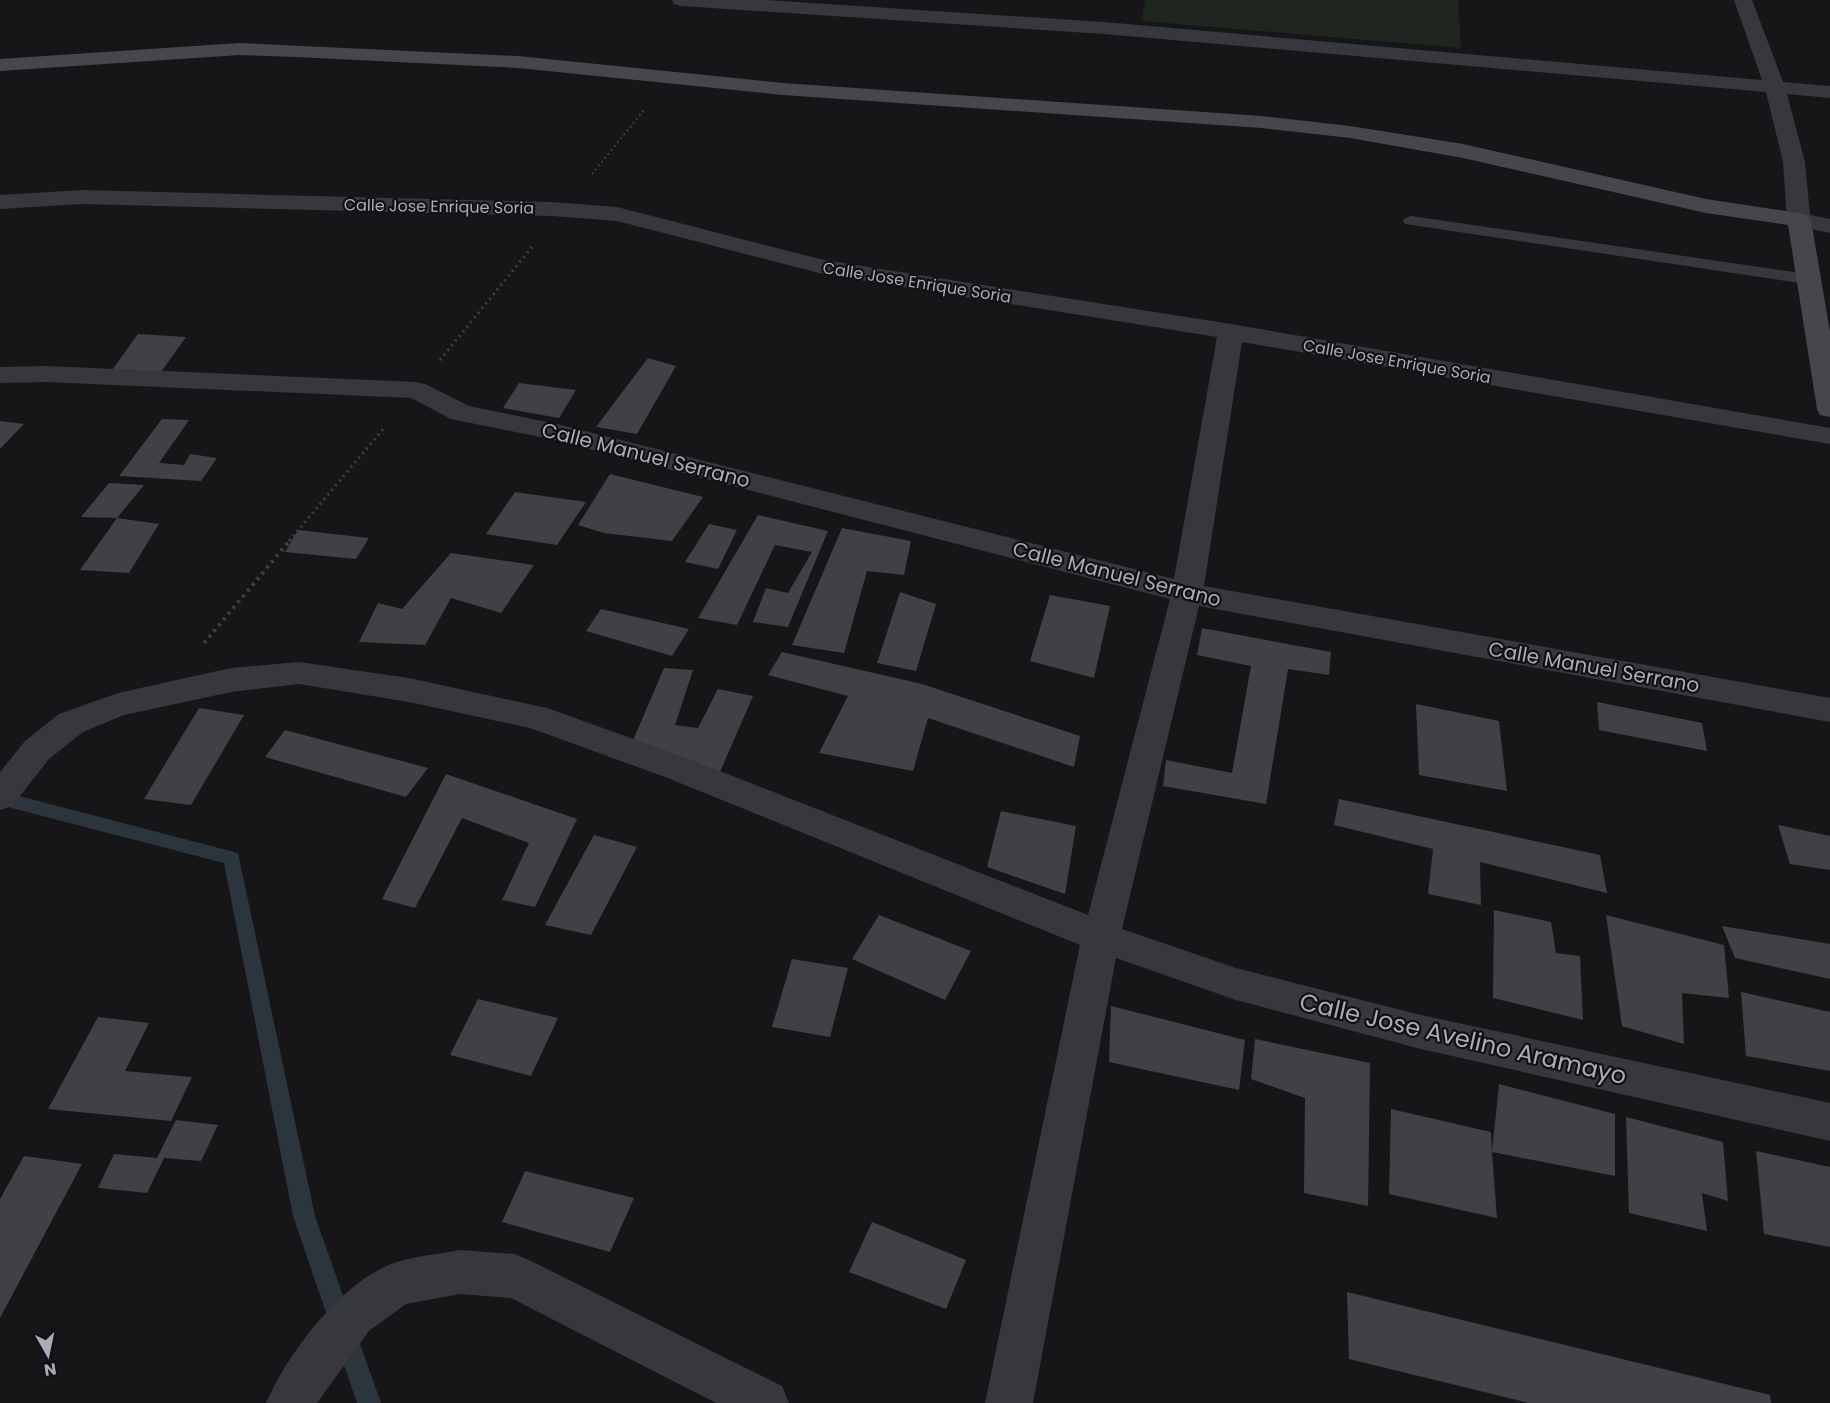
<svg xmlns="http://www.w3.org/2000/svg" width="1830" height="1403" font-family="Poppins,sans-serif">
	<rect width="100%" height="100%" fill="#161618"/>
	<polygon fill="#1e261f" points="1145,0 1458,0 1461,48 1142,21"/>
	<g fill="none" stroke-linecap="round" stroke-linejoin="round">
		<polygon fill="#2c353c" fill-rule="evenodd" points="0,791 238,853 315,1216 381,1403 357,1403 293,1216 224,863 0,805"/>
	</g>
	<g fill="#404145">
		<polygon points="138,334 186,337 161,372 110,373"/>
		<polygon points="648,358 676,366 637,434 596,427"/>
		<polygon points="519,383 576,390 559,418 503,408"/>
		<polygon points="162,419 189,420 159,463 184,465 190,454 217,458 201,481 119,476"/>
		<polygon points="0,421 24,424 0,449"/>
		<polygon points="610,474 703,497 672,541 604,533 578,525"/>
		<polygon points="109,483 144,485 117,518 159,524 129,573 80,570 117,518 81,517"/>
		<polygon points="515,492 586,502 557,545 486,534"/>
		<polygon points="758,515 828,531 788,627 753,622 766,588 788,593 812,552 775,545 737,625 698,618"/>
		<polygon points="709,524 737,530 718,569 685,562"/>
		<polygon points="842,528 911,541 904,575 867,571 844,653 792,645"/>
		<polygon points="298,530 369,538 356,559 285,552"/>
		<polygon points="451,553 534,565 501,613 451,598 425,645 359,642 378,603 402,609"/>
		<polygon points="900,592 936,604 916,671 877,663"/>
		<polygon points="1050,595 1110,606 1094,678 1030,661"/>
		<polygon points="601,609 689,629 672,656 586,631"/>
		<polygon points="1202,628 1331,652 1329,675 1288,669 1266,804 1163,786 1166,760 1232,773 1251,666 1197,655"/>
		<polygon points="782,652 922,684 1080,736 1074,767 928,718 913,771 819,753 848,696 768,675"/>
		<polygon points="664,668 693,670 675,725 698,728 718,689 753,696 719,774 628,752"/>
		<polygon points="1597,702 1702,723 1707,751 1599,730"/>
		<polygon points="1416,704 1499,721 1507,791 1419,775"/>
		<polygon points="199,708 244,715 191,805 144,799"/>
		<polygon points="285,730 428,768 406,797 265,757"/>
		<polygon points="446,774 577,819 535,907 502,900 529,843 462,818 415,908 382,899"/>
		<polygon points="1339,799 1600,855 1607,893 1480,862 1481,905 1428,894 1433,849 1334,825"/>
		<polygon points="1001,811 1076,826 1065,894 987,867"/>
		<polygon points="1778,825 1830,836 1830,870 1790,864"/>
		<polygon points="594,835 637,847 591,935 545,925"/>
		<polygon points="1494,910 1551,922 1556,953 1580,956 1583,1020 1493,998"/>
		<polygon points="879,915 971,951 945,1000 852,959"/>
		<polygon points="1606,915 1724,945 1729,998 1682,993 1684,1044 1622,1026"/>
		<polygon points="1722,926 1830,944 1830,979 1735,958"/>
		<polygon points="792,959 848,968 830,1037 772,1027"/>
		<polygon points="1741,992 1830,1012 1830,1071 1746,1056"/>
		<polygon points="478,999 558,1018 531,1076 450,1055"/>
		<polygon points="1111,1006 1245,1040 1239,1090 1109,1062"/>
		<polygon points="98,1017 149,1023 125,1071 192,1077 171,1121 48,1109"/>
		<polygon points="1255,1039 1370,1063 1368,1206 1304,1193 1305,1098 1251,1079"/>
		<polygon points="1499,1084 1615,1114 1615,1176 1492,1152 1497,1218 1389,1194 1391,1109 1491,1132 1492,1152"/>
		<polygon points="1626,1117 1723,1142 1728,1201 1702,1193 1707,1231 1629,1213"/>
		<polygon points="176,1120 218,1125 201,1161 164,1158 147,1193 98,1188 114,1154 157,1158"/>
		<polygon points="1756,1151 1830,1167 1830,1247 1764,1234"/>
		<polygon points="24,1156 82,1164 0,1318 0,1199"/>
		<polygon points="525,1171 634,1198 610,1252 502,1222"/>
		<polygon points="872,1222 966,1260 946,1309 849,1272"/>
		<polygon points="1347,1292 1770,1395 1771,1403 1529,1403 1349,1359"/>
	</g>
	<g fill="none" stroke-linecap="round" stroke-linejoin="round">
		<polyline stroke="#3d3f44" stroke-width="2" stroke-dasharray="2 3" stroke-linecap="butt" points="592,174 644,110"/>
		<g stroke="#3d3f44" stroke-width="3" stroke-dasharray="2 4" stroke-linecap="butt">
			<polyline points="440,360 532,247"/>
			<polyline points="289,541 384,428"/>
		</g>
		<polyline stroke="#3d3f44" stroke-width="4" stroke-dasharray="3 4.5" stroke-linecap="butt" points="204,643 291,539"/>
		<polygon fill="#37383d" fill-rule="evenodd" points="1411,216 1807,274 1815,279 1807,284 1405,224 1403,221 1405,218"/>
		<g fill="#37383d" fill-rule="evenodd">
			<polygon points="672,0 766,0 1104,22 1762,80 1734,0 1752,0 1783,82 1830,86 1830,98 1787,94 1805,162 1810,215 1830,219 1830,233 1791,225 1787,220 1783,162 1766,92 1104,34 681,6 674,4"/>
			<polygon points="82,190 552,202 617,207 824,260 1231,324 1830,428 1830,444 1242,342 1204,586 1830,698 1830,722 1199,606 1122,929 1236,968 1421,1015 1830,1103 1830,1141 1421,1049 1236,1000 1116,958 1033,1403 985,1403 1080,945 665,777 530,728 409,702 299,684 231,692 124,715 83,732 49,759 12,806 0,810 0,772 25,741 59,714 118,693 231,668 299,662 409,678 547,708 689,759 1088,915 1170,599 555,440 451,419 411,398 46,382 0,383 0,367 46,366 416,382 425,384 469,406 557,424 1174,579 1217,337 823,274 617,221 552,216 82,204 0,209 0,195"/>
			<path d="M460,1250l55,4 16,7 251,125 7,17h-73l-205,-105 -51,-4 -54,10 -37,27 -52,72h-51c21,-49 78,-125 131,-141 20,-6 42,-8 63,-12z"/>
		</g>
		<polygon fill="#45474d" fill-rule="evenodd" points="240,43 518,56 783,83 1262,116 1350,126 1463,144 1706,199 1799,213 1807,215 1811,220 1830,332 1830,417 1820,415 1817,409 1788,225 1706,213 1463,158 1350,138 1262,128 783,95 518,68 296,57 240,55 0,71 0,59"/>
	</g>
	<g text-anchor="middle" stroke-width="4.5" stroke-linejoin="round" paint-order="stroke">
		<g font-size="16" fill="#a8adb8" stroke="#111113">
			<text transform="translate(439 206) rotate(1)" y="6">Calle Jose Enrique Soria</text>
			<text transform="translate(917 282) rotate(9)" y="6">Calle Jose Enrique Soria</text>
			<text transform="translate(1397 361) rotate(10)" y="6">Calle Jose Enrique Soria</text>
		</g>
		<g font-size="20" fill="#a8adb8" stroke="#111113">
			<text transform="translate(646 455) rotate(14)" y="7">Calle Manuel Serrano</text>
			<text transform="translate(1117 574) rotate(14)" y="7">Calle Manuel Serrano</text>
			<text transform="translate(1594 667) rotate(10)" y="7">Calle Manuel Serrano</text>
		</g>
		<g font-size="24" fill="#a8adb8" stroke="#111113">
			<text transform="translate(1463 1039) rotate(13)" y="8">Calle Jose Avelino Aramayo</text>
		</g>
	</g>
	<g transform="translate(48 1355) rotate(171)" stroke="#111113" stroke-width="4.5" paint-order="stroke">
	<path d="M0-4.5L10 22L0 15L-10 22Z" fill="#a8adb8"/>
	<text y="-9" font-size="16" font-weight="bold" text-anchor="middle" fill="#a8adb8">N</text>
	</g>
</svg>
